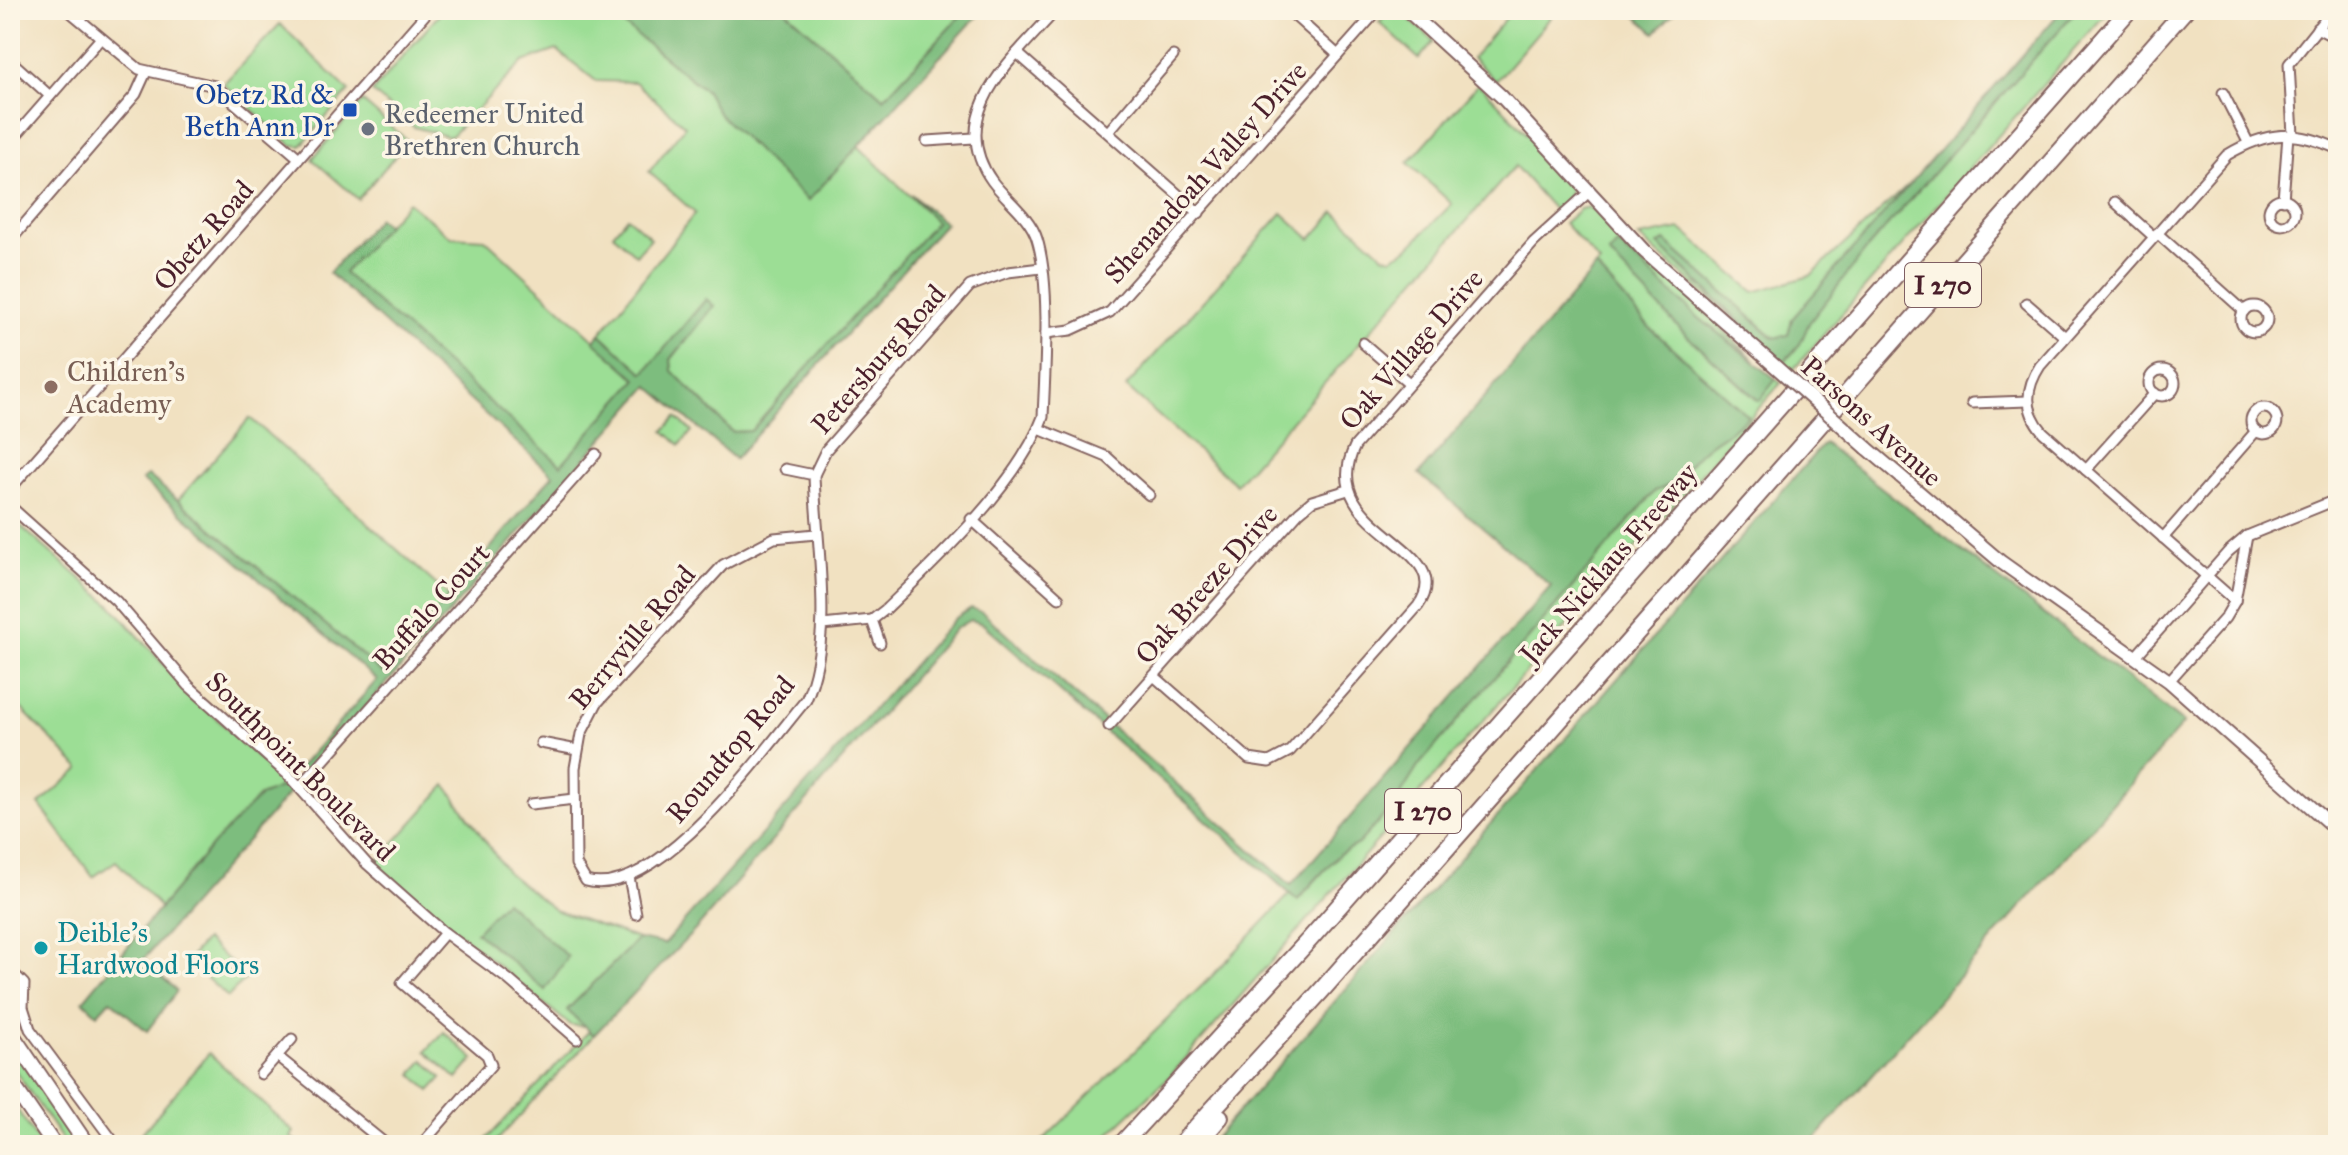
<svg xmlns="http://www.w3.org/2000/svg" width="2348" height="1155" font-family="'IM FELL Great Primer',serif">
	<rect width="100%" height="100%" fill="#fcf5e5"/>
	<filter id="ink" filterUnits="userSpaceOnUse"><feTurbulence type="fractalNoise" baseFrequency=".0125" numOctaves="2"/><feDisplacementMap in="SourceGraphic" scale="16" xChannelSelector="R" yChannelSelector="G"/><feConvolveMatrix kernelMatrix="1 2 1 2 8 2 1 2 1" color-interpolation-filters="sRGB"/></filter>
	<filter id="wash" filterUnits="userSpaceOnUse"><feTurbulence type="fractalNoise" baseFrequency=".006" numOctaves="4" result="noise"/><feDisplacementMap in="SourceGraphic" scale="32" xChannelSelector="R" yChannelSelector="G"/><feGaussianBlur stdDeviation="1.8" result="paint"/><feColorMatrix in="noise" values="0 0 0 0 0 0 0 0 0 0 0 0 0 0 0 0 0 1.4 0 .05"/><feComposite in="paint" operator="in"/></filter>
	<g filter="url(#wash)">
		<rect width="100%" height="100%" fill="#f1e1c1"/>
		<g fill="#9cde95" stroke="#737e60" stroke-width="2">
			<polygon points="443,10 606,10 706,91 719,113 808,201 857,145 937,222 751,431 733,432 672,371 671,360 714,306 707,300 644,374 600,334 695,213 649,172 685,126 635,82 596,81 557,50 523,62 450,137 414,127 372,92"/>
			<polygon points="785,10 966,10 884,98"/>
			<polygon points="1513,10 1557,10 1496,81 1472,58"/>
			<polygon points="2094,10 2109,10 1792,371 1784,363 1800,344 1809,323 1866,250 2073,14 2090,14"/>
			<polygon points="1389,12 1401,12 1434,41 1419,59 1379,22"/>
			<polygon points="280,24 349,91 301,146 291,145 223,84"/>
			<polygon points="1479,83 1560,169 1570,184 1569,196 1556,212 1515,166 1236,484 1126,387 1282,213 1311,239 1335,212 1383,255 1391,258 1407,249 1452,204 1408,163"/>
			<polygon points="362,101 408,141 358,199 312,159"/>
			<polygon points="1914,180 1792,319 1788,335 1775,338 1665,241 1658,245 1762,344 1639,237 1681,229 1754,292 1810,276"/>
			<polygon points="408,202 451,237 485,239 637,379 561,466 343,273"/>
			<path d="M1589,207l11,6 156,148 -57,-43 -81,-74 -9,10 75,79 74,68 18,-22 5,4 -610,692 -74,70h-59l175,-170 77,-81 8,6 41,-46 19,-10 36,-39 25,-40 236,-274c24,-7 34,-31 53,-45 14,-11 27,-16 39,-31l-97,-87 -54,-61 4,-4 -36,-40 16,-14z"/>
			<polygon points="627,217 651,238 636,255 613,234"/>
			<polygon points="676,417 692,431 680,445 664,431"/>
			<polygon points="250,418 449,596 383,673 178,500"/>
			<polygon points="10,517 111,605 181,684 286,785 259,796 160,907 116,861 93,877 39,804 80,769 10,697"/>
			<polygon points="446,785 508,873 555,910 638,939 567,1010 584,1026 570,1025 375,864"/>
			<polygon points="205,940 247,977 228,997 187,961"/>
			<polygon points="589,1031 594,1035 493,1145 481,1145"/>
			<polygon points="444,1032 474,1059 457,1079 426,1051"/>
			<polygon points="10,1044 80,1145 66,1145 10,1063"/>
			<polygon points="209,1053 294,1132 291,1137 301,1145 132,1145"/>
			<polygon points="424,1060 442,1078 430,1091 412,1074"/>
			<polygon points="10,1099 41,1145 10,1145"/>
		</g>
		<g fill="#7dbd7e" stroke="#646e54" stroke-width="2">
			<polygon points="606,10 785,10 884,98 966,10 983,10 808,201 718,113 706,91"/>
			<polygon points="1629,10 1676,10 1655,33"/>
			<polygon points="2062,10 2094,10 2090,14 2073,14 1866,250 1809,323 1800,344 1784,362 1658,245 1665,241 1774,338 1788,335 1792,319"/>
			<polygon points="911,194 945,223 735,459 649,386 305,776 298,769 377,680 142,480 148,475 383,673 553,475 329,273 378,218 387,225 344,273 561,465 637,379 594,341 600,334 644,373 706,299 714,306 671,359 672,371 732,432 751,431 936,222"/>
			<polygon points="1618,244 1699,318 1776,379 1759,401 1684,333 1609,254"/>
			<path d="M1596,267l54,61 98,88c-13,14 -26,19 -40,30 -20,15 -29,38 -53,45l-236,274 -25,40 -36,39 -19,10 -42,46 -314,-276 -13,-4 -14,8 -259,300 -103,107 -27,-25 71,-71 26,5 290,-325 17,-11 11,4 309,273 260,-299 -132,-112z"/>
			<polygon points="1824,443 2184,723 1810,1145 1209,1145"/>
			<polygon points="286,785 292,790 143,960 177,991 147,1031 110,1000 97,1014 83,1001 213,844 260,796"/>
			<polygon points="505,901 568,957 545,990 476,932"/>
		</g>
	</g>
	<g filter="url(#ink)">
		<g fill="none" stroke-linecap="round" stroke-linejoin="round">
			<defs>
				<g id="street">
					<polyline points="68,10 139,69 215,86 299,158"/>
					<polyline points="1288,10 1338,55"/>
					<polyline points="2317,28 2338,39"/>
					<polyline points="1017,53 1199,213"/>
					<polyline points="10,60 50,96"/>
					<polyline points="2223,93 2248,142"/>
					<polyline points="1108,132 1173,56"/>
					<polyline points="2293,135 2289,64 2332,10"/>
					<polyline points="927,141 974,138"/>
					<polyline points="10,142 101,38"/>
					<circle cx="2282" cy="212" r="13"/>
					<polyline points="2283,200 2288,135"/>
					<polyline points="2115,202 2154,237"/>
					<polyline points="2157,233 2244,311"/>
					<polyline points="10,241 136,94 146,72"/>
					<polyline points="2026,303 2065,337"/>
					<circle cx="2254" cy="319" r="13"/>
					<polyline points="1046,333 1071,330 1110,312 1378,10"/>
					<polyline points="1363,343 1409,383"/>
					<circle cx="2162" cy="383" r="13"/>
					<polyline points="1972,403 2028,401"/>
					<circle cx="2264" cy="421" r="13"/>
					<polyline points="1039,429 1107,457 1149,495"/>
					<polyline points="785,469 814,475"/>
					<polyline points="2086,470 2155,393"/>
					<polyline points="10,489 429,10"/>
					<polyline points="10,506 116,601 189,686 287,774 367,864 445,933 509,980 577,1039"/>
					<polyline points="971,519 1059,598"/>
					<path d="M816,534l-42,4 -51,27 -126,138 -16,31 -6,34 1,96 10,17c71,20 179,-132 220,-181 29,-65 10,-155 8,-225l12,-25 144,-164 38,-14 33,-4"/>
					<polyline points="2163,538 2256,431"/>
					<path d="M2235,601l-192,-169c-19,-22 -18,-43 -3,-66l187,-211c40,-24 68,-26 111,-6"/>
					<polyline points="872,620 880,643"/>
					<path d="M822,625l50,-5 14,-11c52,-50 132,-125 157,-192 2,-48 8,-132 -6,-178 -7,-23 -31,-39 -45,-58 -48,-67 22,-123 64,-171"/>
					<polyline points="2136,656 2228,552 2247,536 2338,499"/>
					<path d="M1154,676l95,83 20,3 21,-11 128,-145c44,-61 -105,-75 -63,-160l179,-204 55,-50"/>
					<polyline points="2169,681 2225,618 2235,601 2247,536"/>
					<polyline points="1109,726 1299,512 1312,501 1348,490"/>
					<polyline points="541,743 577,750"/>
					<polyline points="300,787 596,454"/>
					<polyline points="531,804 575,799"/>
					<polyline points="629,877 636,914"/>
					<polyline points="10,970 24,984 23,1007 30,1029 116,1145"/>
					<polyline points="277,1056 387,1145"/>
					<polyline points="261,1074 292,1039"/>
					<polyline points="421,1145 491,1065 487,1055 402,983 445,933"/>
				</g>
				<g id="secondary">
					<polyline points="1407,10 1502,97 1645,252 1767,359"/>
					<polyline points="1867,448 2001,562 2169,681 2338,831"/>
				</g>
				<g id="primary">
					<polyline points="10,1032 87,1145"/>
					<polyline points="10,1081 54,1145"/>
				</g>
				<g id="highway">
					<polyline points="1121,1145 1310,939 2129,10"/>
					<polyline points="1180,1145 1321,991 2185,10"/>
					<polyline points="1196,1145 1220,1117"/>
				</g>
			</defs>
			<use href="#street" stroke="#846360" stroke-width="13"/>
			<use href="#secondary" stroke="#846360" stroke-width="16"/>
			<use href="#primary" stroke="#846360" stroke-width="18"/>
			<use href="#highway" stroke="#846360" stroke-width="20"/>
			<use href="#street" stroke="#fff" stroke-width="9"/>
			<use href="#secondary" stroke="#fff" stroke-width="12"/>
			<use href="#primary" stroke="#fff" stroke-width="14"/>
			<use href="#highway" stroke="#fff" stroke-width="16"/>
			<defs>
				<polyline id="secondary-bridge" points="1767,359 1867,448"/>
			</defs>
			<use href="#secondary-bridge" stroke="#846360" stroke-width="16" stroke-linecap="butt"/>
			<use href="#secondary-bridge" stroke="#fff" stroke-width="12"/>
		</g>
	</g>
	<rect fill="#1a4fb4" stroke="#fcf5e5" stroke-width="3" x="342" y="102" width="16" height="16" rx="4"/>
	<circle fill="#6b7280" stroke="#fcf5e5" stroke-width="3" cx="368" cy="129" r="8"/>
	<circle fill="#8d6e63" stroke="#fcf5e5" stroke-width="3" cx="51" cy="387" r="8"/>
	<circle fill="#0f9aa8" stroke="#fcf5e5" stroke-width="3" cx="41" cy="948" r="8"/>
	<g text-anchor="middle" stroke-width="7" stroke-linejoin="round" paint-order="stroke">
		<g fill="#fcf5e5" stroke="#7f5f63" stroke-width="2">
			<rect x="1905" y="263" width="76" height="44" rx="6"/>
			<rect x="1385" y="789" width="76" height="44" rx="6"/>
		</g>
		<g font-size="26" font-weight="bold" fill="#4a1f2b">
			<text x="1943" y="294">I 270</text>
			<text x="1423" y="820">I 270</text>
		</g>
		<g font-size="28" fill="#164399" stroke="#fcf5e5" text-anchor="end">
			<text x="334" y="104">Obetz Rd &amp;<tspan x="334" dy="32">Beth Ann Dr</tspan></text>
		</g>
		<g font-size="28" fill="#5b616d" stroke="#fcf5e5" text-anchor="start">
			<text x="384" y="123">Redeemer United<tspan x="384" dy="32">Brethren Church</tspan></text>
		</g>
		<g font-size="28" fill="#4a1f2b" stroke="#fcf5e5">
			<text transform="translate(1205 172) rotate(-48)" y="10">Shenandoah Valley Drive</text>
			<text transform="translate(203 235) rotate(-49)" y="10">Obetz Road</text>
			<text transform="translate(1411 349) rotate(-49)" y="10">Oak Village Drive</text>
			<text transform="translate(878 359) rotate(-49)" y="10">Petersburg Road</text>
			<text transform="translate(1872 421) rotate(42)" y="10">Parsons Avenue</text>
			<text transform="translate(1608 563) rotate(-49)" y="10">Jack Nicklaus Freeway</text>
			<text transform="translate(1206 584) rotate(-49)" y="10">Oak Breeze Drive</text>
			<text transform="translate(431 606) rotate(-48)" y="10">Buffalo Court</text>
			<text transform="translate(632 637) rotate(-50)" y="10">Berryville Road</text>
			<text transform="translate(730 749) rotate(-50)" y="10">Roundtop Road</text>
			<text transform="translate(301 766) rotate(45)" y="10">Southpoint Boulevard</text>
		</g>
		<g font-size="28" fill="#785e54" stroke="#fcf5e5" text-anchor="start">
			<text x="67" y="381">Children's<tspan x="67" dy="32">Academy</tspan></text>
		</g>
		<g font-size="28" fill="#0d838f" stroke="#fcf5e5" text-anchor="start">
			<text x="57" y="942">Deible's<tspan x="57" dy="32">Hardwood Floors</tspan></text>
		</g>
	</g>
	<rect width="2348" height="1155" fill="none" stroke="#fcf5e5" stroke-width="40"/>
</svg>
